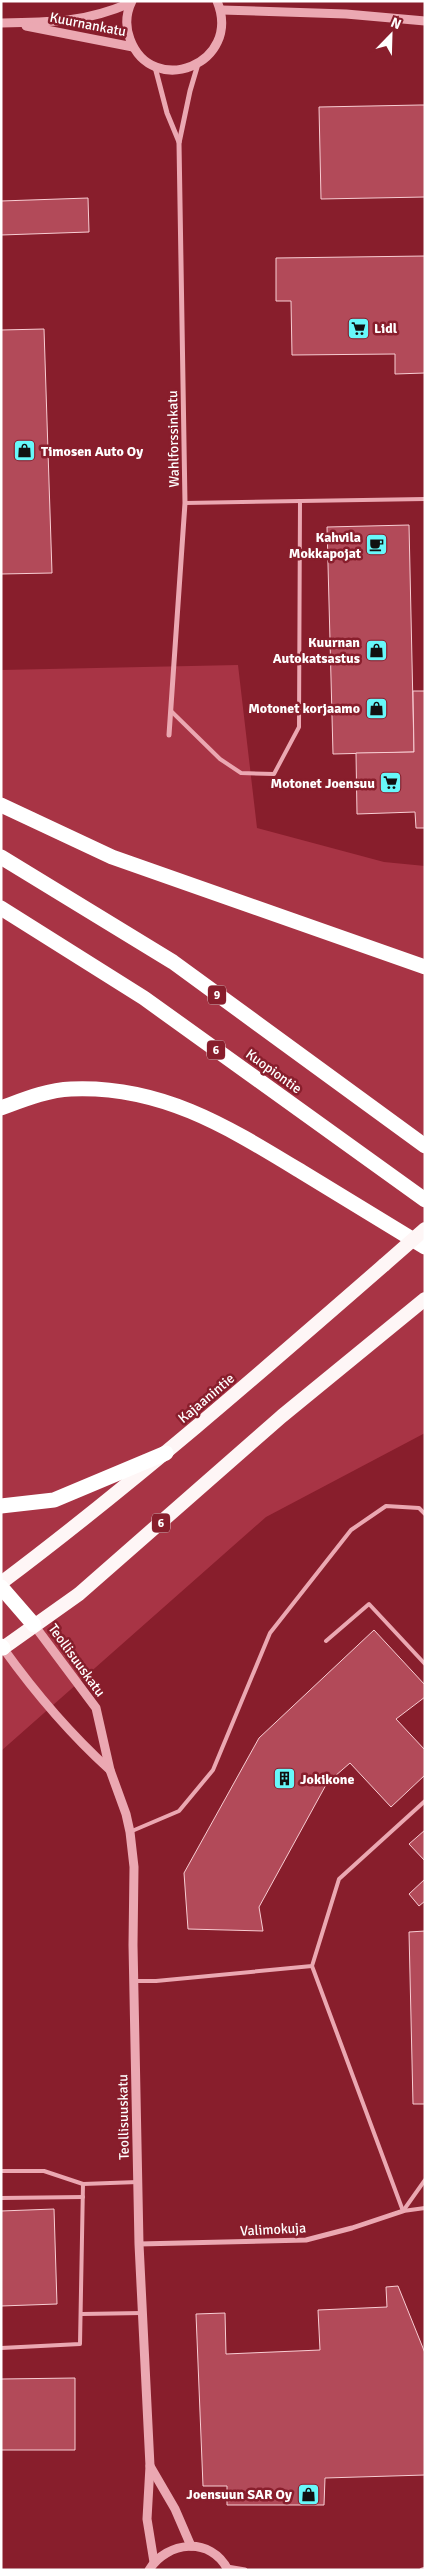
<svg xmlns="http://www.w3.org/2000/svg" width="426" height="2571" font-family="Signika,sans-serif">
	<rect width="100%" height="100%" fill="#881e2c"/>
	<polygon fill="#a83445" points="238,665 257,828 384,862 425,866 425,1433 266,1517 1,1751 1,670"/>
	<g fill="#b24a59" stroke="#f8cdd3">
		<polygon points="420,105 425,105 425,197 321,199 319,107"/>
		<polygon points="88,198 89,232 1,235 1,201"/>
		<polygon points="425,256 425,373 395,374 395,354 292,355 291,301 276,301 276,258"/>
		<polygon points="44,329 52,573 1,574 1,330"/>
		<polygon points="409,525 414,752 333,754 327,527"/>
		<polygon points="413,691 425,691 425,828 416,828 415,812 357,814 356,753 414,752"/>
		<polygon points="374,1630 425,1685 425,1697 396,1719 425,1750 425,1775 391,1807 350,1763 327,1783 259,1907 263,1931 188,1929 184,1873 259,1738"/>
		<polygon points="425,1830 425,1861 409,1844"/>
		<polygon points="425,1879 425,1901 419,1906 409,1894"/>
		<polygon points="425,1931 425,2104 413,2104 409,1932"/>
		<polygon points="54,2209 57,2304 1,2306 1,2211"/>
		<polygon points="398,2286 425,2353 425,2475 325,2478 324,2505 227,2505 227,2486 203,2486 196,2314 225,2313 226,2354 320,2350 318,2310 387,2307 386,2287"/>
		<polygon points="75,2378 75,2450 1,2450 1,2379"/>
	</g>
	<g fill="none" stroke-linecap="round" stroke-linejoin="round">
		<g stroke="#eba8b2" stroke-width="4">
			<polyline points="185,503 425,499"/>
			<polyline points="171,711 220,759 241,773 274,774 299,727 300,501"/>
			<polyline points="326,1641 369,1604 425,1664"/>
			<polyline points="132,1831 179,1811 213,1770 270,1633 351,1530 386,1506 419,1508 425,1514"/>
			<polyline points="312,1966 403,2211"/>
			<polyline points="134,1981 156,1981 312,1966 339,1879 425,1801"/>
			<polyline points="1,2171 44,2171 83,2184 138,2182"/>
			<polyline points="1,2198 83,2197"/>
			<polyline points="403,2211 425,2180"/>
			<polyline points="403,2211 425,2208"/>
			<polyline points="82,2314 142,2313"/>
			<polyline points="1,2348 80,2344 83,2184"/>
		</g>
		<g stroke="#eba8b2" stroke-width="5">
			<polyline points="155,67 167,113 179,142"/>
			<polyline points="169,735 185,503 179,143 190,91 198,64"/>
			<polyline points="139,2244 306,2240 352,2228 403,2211"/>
			<polyline points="227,2567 245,2570"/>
			<polyline points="422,2570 425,2569"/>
		</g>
		<g stroke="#eba8b2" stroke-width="9">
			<path d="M132,1c-6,12 -7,25 -2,38 22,60 113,25 87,-38"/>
			<polyline points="221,10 346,14 425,21"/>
			<path d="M1,23c49,-1 83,0 129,-20"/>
			<polyline points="26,26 133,47"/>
			<polyline points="34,1625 96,1708 110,1770 126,1814 130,1832 134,1867 133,1945 139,2244 150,2466 147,2519 154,2562"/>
			<path d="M3,1648c33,46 65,84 107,122"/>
			<polyline points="150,2466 175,2509 191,2546"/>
			<path d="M149,2570c18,-29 62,-34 79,0"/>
		</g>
		<g stroke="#fef6f6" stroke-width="14">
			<path d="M1,1583c133,-100 258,-209 383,-318"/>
			<polyline points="3,1648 79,1594 282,1416 425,1299"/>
		</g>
		<g stroke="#fff" stroke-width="15">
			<polyline points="1,805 112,857 425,967"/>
			<polyline points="1,857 173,962 425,1146"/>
			<polyline points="1,908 144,998 425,1200"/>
			<path d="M1,1108c22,-8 46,-18 70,-19 90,-4 157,38 231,83 41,25 82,50 123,75"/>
			<polyline points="1,1506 54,1500 166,1453"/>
			<polyline points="1,1587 34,1625"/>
			<polyline points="1,1646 3,1648"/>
		</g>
		<polyline stroke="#fef6f6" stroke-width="14" points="384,1265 425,1229"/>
	</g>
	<defs>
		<symbol id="supermarket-square" viewBox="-11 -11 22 22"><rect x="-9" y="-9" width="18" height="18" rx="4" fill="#67f8fa" stroke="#881e2c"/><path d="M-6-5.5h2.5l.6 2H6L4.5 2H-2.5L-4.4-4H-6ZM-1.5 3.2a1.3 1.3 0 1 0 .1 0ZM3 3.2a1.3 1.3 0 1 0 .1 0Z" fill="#111"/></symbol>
		<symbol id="shop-square" viewBox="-11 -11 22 22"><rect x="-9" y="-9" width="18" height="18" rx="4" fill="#67f8fa" stroke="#881e2c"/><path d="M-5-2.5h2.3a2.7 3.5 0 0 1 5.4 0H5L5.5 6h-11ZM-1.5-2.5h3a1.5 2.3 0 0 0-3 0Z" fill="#111"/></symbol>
		<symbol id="cafe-square" viewBox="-11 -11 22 22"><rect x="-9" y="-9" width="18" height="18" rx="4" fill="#67f8fa" stroke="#881e2c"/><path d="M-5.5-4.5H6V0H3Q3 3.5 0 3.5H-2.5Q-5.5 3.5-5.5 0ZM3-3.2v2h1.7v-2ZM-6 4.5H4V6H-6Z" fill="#111"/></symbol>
		<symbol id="building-square" viewBox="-11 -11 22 22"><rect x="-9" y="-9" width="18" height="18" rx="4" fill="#67f8fa" stroke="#881e2c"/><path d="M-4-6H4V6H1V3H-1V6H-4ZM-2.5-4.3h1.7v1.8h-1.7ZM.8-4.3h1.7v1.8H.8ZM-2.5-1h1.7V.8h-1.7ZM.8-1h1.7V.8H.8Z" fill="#111"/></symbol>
	</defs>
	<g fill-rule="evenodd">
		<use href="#supermarket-square" x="346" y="316" width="25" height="25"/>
		<use href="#shop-square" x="12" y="438" width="25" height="25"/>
		<use href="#cafe-square" x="364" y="532" width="25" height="25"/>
		<use href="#shop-square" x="364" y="638" width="25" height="25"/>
		<use href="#shop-square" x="364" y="696" width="25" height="25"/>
		<use href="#supermarket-square" x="378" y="770" width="25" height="25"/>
		<use href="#building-square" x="272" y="1766" width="25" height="25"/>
		<use href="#shop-square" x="296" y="2482" width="25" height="25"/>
	</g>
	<g text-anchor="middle" stroke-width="5" stroke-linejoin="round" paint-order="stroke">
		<g fill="#881e2c" stroke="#dbbcc0" stroke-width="1">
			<rect x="208" y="985.5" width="18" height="19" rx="4"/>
			<rect x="207" y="1040.5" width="18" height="19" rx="4"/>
			<rect x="152" y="1513.5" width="18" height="19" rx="4"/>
		</g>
		<g font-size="12" font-weight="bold" fill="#fff">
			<text x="217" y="999">9</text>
			<text x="216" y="1054">6</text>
			<text x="161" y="1527">6</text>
		</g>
		<g font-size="14" fill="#fff" stroke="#881e2c">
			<text transform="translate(88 24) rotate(11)" y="5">Kuurnankatu</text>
			<text transform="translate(173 439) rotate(-91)" y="5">Wahlforssinkatu</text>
			<text transform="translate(274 1071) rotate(36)" y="5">Kuopiontie</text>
			<text transform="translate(206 1398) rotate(-40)" y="5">Kajaanintie</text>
			<text transform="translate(77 1660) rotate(54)" y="5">Teollisuuskatu</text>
			<text transform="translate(123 2117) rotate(-91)" y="5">Teollisuuskatu</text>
			<text transform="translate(273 2229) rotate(-3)" y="5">Valimokuja</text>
		</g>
		<g font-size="14" font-weight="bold" fill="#fff" stroke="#881e2c" text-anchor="end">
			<text x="374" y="333" text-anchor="start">Lidl</text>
			<text x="41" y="456" text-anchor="start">Timosen Auto Oy</text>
			<text x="361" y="542">Kahvila<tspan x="361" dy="16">Mokkapojat</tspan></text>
			<text x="360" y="647">Kuurnan<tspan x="360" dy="16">Autokatsastus</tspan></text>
			<text x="360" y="713">Motonet korjaamo</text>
			<text x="375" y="788">Motonet Joensuu</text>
			<text x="300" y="1784" text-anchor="start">Jokikone</text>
			<text x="292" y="2499">Joensuun SAR Oy</text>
		</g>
	</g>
	<rect width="426" height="2571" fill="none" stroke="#ffffff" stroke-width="5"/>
	<g transform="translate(391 35) rotate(23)" stroke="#881e2c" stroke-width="4" paint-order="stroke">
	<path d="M0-4L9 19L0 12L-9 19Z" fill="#ffffff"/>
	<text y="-8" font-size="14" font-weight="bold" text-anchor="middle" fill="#ffffff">N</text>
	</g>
</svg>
